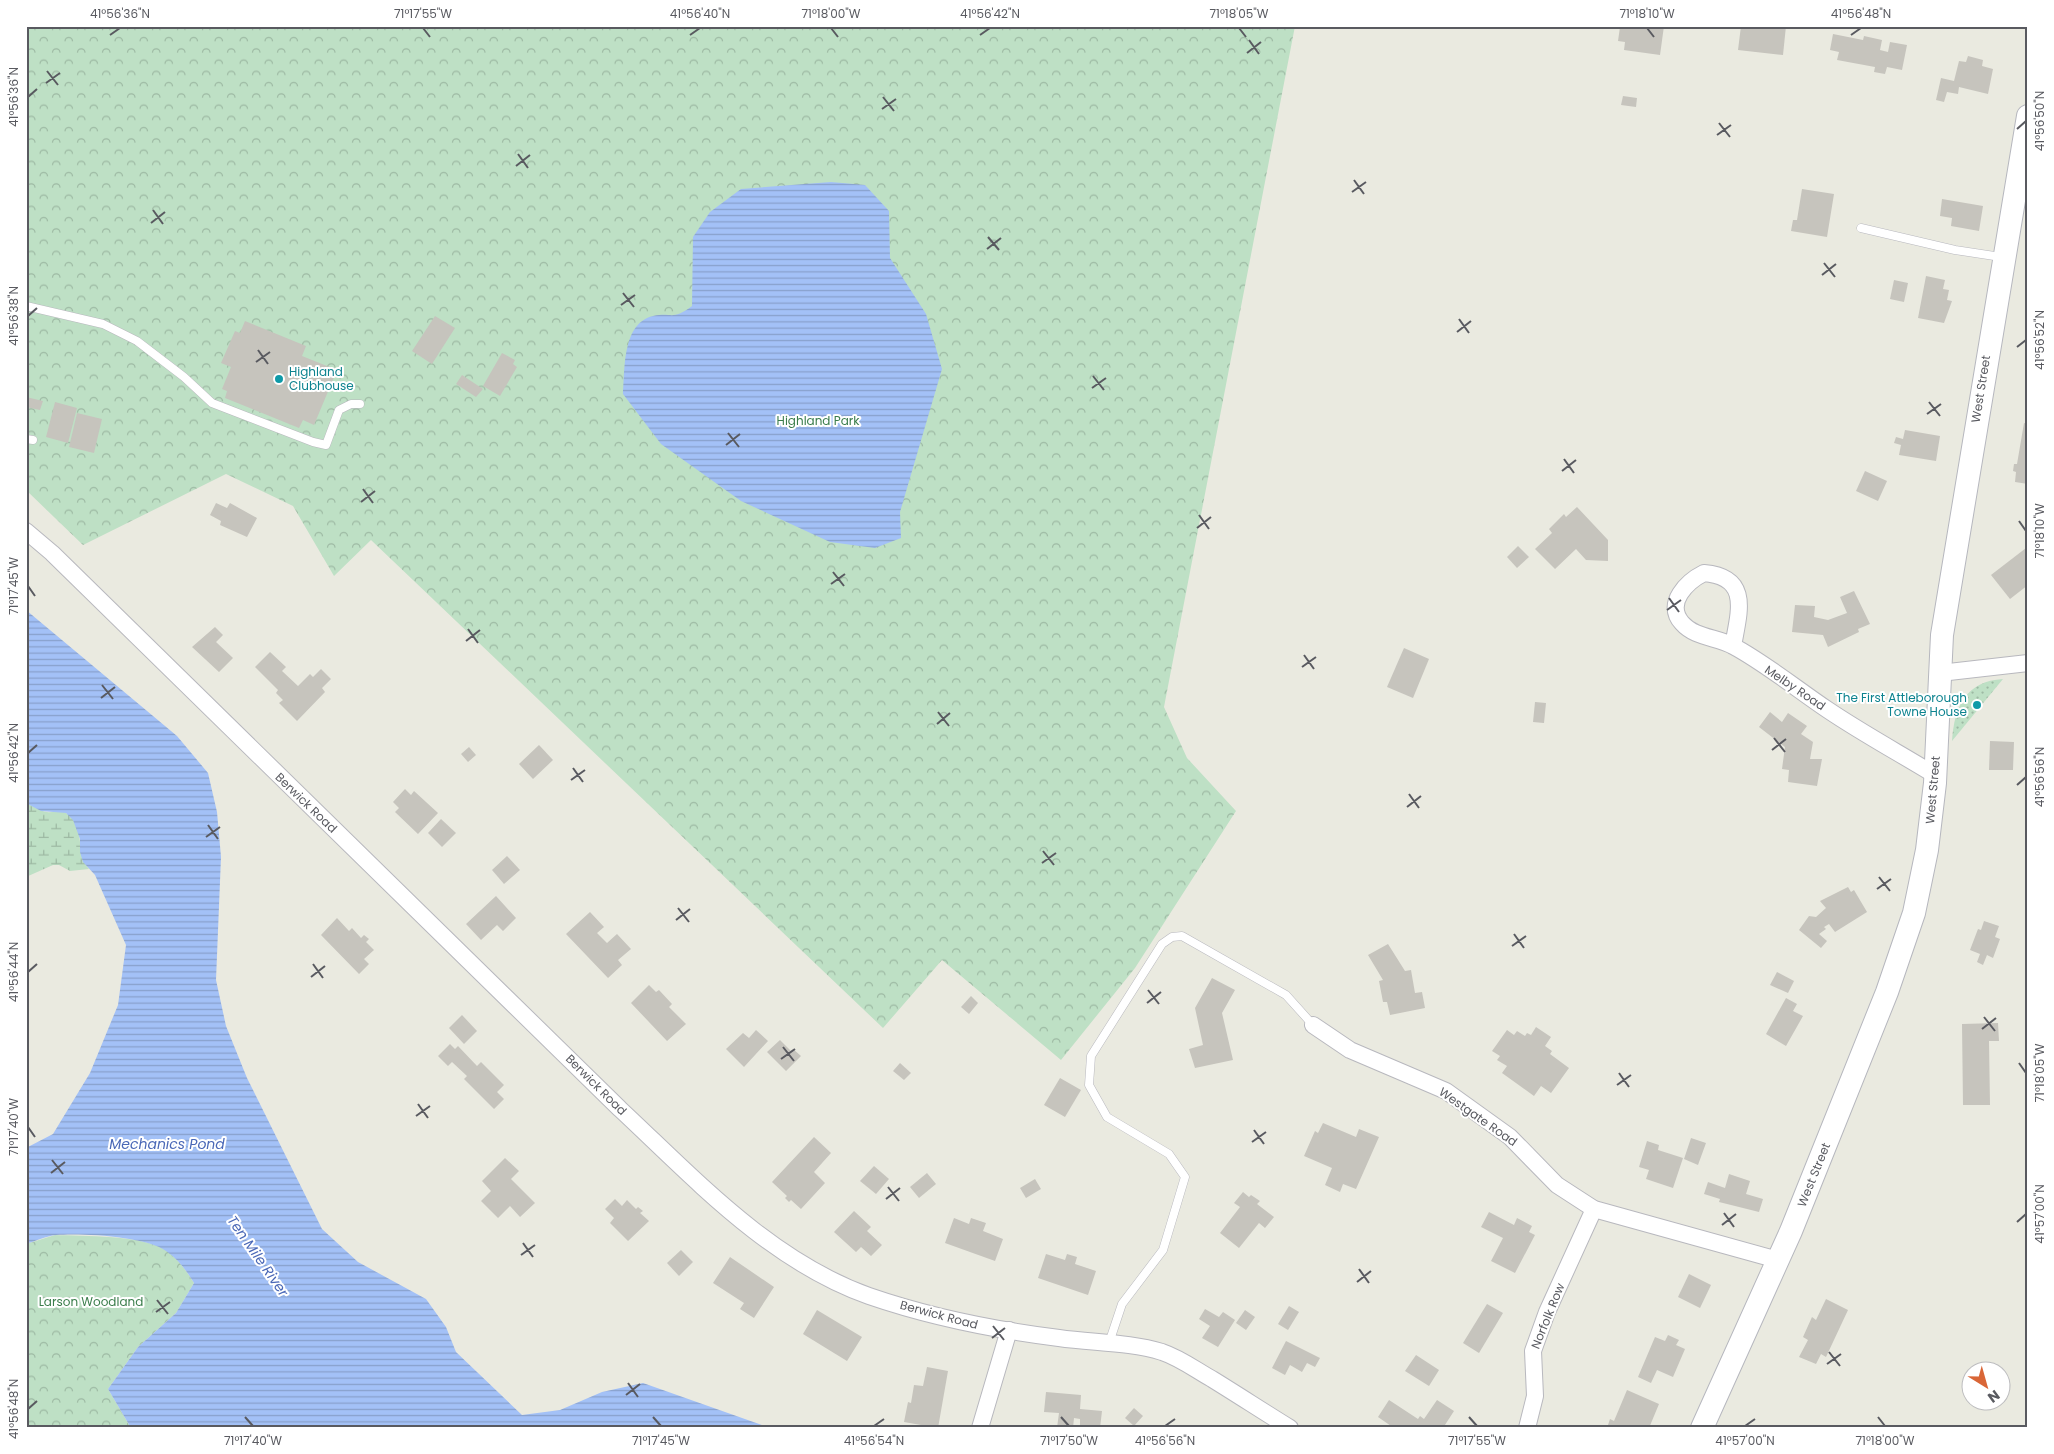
<svg xmlns="http://www.w3.org/2000/svg" width="2054" height="1454" font-family="Poppins,sans-serif">
	<defs>
		<pattern id="grass-dots" width="8" height="8" patternUnits="userSpaceOnUse" patternTransform="scale(1.25)"><rect width="8" height="8" fill="#bee0c5"/><path d="M2 2h.1M6 6h.1" fill="none" stroke="#9db9a3" stroke-width="1.8" stroke-linecap="round"/></pattern>
		<pattern id="wetland-marsh" width="20" height="14" patternUnits="userSpaceOnUse" patternTransform="scale(1.25)"><rect width="20" height="14" fill="#bee0c5"/><path d="M1 5h8M5 5V1M11 12h8M15 12V8" fill="none" stroke="#9db9a3"/></pattern>
		<pattern id="park-crowns" width="20" height="18" patternUnits="userSpaceOnUse" patternTransform="scale(1.25)"><rect width="20" height="18" fill="#bee0c5"/><path d="M2 6a3 3 0 1 1 6 0M12 15a3 3 0 1 1 6 0" fill="none" stroke="#9db9a3"/></pattern>
		<pattern id="water-rules" width="6" height="5" patternUnits="userSpaceOnUse" patternTransform="scale(1.25)"><rect width="6" height="5" fill="#a3c1f7"/><path d="M0 2.5h6" fill="none" stroke="#88a0cb"/></pattern>
	</defs>
	<rect width="100%" height="100%" fill="#eaeae0"/>
	<path fill="url(#grass-dots)" d="M2003,679l-51,62c2,-34 14,-60 51,-62z"/>
	<path fill="url(#wetland-marsh)" d="M26,803c8,2 13,8 21,9 7,1 13,-3 19,1 21,13 8,39 23,56l-19,2 -11,-6h-6l-27,12z"/>
	<g fill="url(#park-crowns)">
		<polygon points="26,26 1295,26 1164,707 1187,758 1236,811 1135,968 1061,1060 942,960 883,1028 371,540 334,576 293,506 226,474 83,545 26,490"/>
		<path d="M55,1235c28,1 88,0 111,15 12,9 20,20 28,33l-18,30 -38,34 -30,42 23,39h-105v-184z"/>
	</g>
	<g fill="url(#water-rules)">
		<path d="M831,182l34,3 24,26 1,47 36,56 16,55 -42,143 1,26 -26,10 -45,-6 -89,-41 -80,-57 -38,-50c2,-24 -1,-71 30,-78 20,-4 19,5 39,-10l1,-69 17,-25 31,-23z"/>
		<path d="M26,610l151,126 31,37 9,39 4,45 -5,123 10,46 21,52 75,151 36,33 68,37 20,28 10,25 66,63 38,-5 42,-18 41,-9 127,45h-639l-23,-39 30,-42 38,-34 18,-30c-8,-13 -16,-24 -28,-32 -20,-15 -85,-18 -110,-16 -10,1 -20,6 -30,9v-96l27,-14 37,-61 28,-68 8,-60 -31,-70 -12,-13 -3,-10v-13l-7,-19 -7,-7 -25,-2 -15,-8z"/>
	</g>
	<g fill="#c6c4bd">
		<polygon points="1634,26 1664,26 1660,55 1624,50 1625,42 1618,41 1620,27 1634,29"/>
		<polygon points="1741,26 1786,26 1783,55 1738,50"/>
		<polygon points="1833,34 1863,40 1864,36 1882,40 1880,50 1888,52 1890,42 1907,45 1902,70 1887,67 1885,74 1874,72 1875,67 1837,60 1839,52 1830,50"/>
		<polygon points="1968,56 1983,60 1982,66 1993,69 1988,94 1959,87 1958,94 1947,92 1944,102 1936,100 1941,78 1954,81 1959,61 1966,62"/>
		<polygon points="1623,96 1637,98 1636,107 1621,105"/>
		<polygon points="1802,189 1834,194 1827,237 1791,231 1793,220 1797,220"/>
		<polygon points="1942,199 1983,206 1979,231 1951,226 1952,218 1940,216"/>
		<polygon points="1926,276 1945,280 1943,289 1949,290 1947,300 1952,301 1944,323 1918,318"/>
		<polygon points="1894,280 1908,283 1904,302 1890,299"/>
		<polygon points="435,316 455,328 432,364 412,351"/>
		<polygon points="245,321 306,346 302,356 337,370 314,425 303,420 299,428 225,398 227,391 222,389 231,367 221,363 235,331 240,333"/>
		<polygon points="502,353 515,360 513,364 517,367 500,396 483,386"/>
		<polygon points="462,375 483,389 476,397 456,384"/>
		<polygon points="26,397 43,401 40,410 26,407"/>
		<polygon points="55,402 77,408 68,443 46,437"/>
		<polygon points="77,413 102,419 94,453 69,447"/>
		<polygon points="2024,423 2028,424 2028,484 2015,482 2016,472 2013,471 2014,464 2017,464"/>
		<polygon points="1905,430 1940,436 1936,461 1899,455 1901,445 1894,443 1896,437 1903,439"/>
		<polygon points="1865,471 1887,481 1878,501 1856,491"/>
		<polygon points="216,503 227,508 230,503 257,518 247,537 220,525 221,521 210,515"/>
		<polygon points="1577,507 1608,540 1608,561 1586,560 1576,549 1555,569 1535,549 1552,533 1549,529 1564,514 1566,517"/>
		<polygon points="1518,546 1529,557 1517,568 1507,557"/>
		<polygon points="2026,548 2028,585 2010,599 1991,575"/>
		<polygon points="1854,591 1870,624 1858,629 1859,632 1828,647 1823,635 1792,632 1795,605 1815,606 1814,617 1828,620 1847,613 1840,597"/>
		<polygon points="215,627 223,635 216,642 233,658 219,672 192,647"/>
		<polygon points="1404,648 1429,659 1413,698 1387,687"/>
		<polygon points="270,652 286,667 282,671 298,686 310,674 313,677 321,669 331,679 322,688 325,692 297,721 279,703 283,700 276,693 278,690 255,667"/>
		<polygon points="1535,702 1546,703 1544,723 1533,722"/>
		<polygon points="1770,712 1782,722 1788,713 1807,726 1801,734 1813,742 1810,759 1822,759 1817,786 1788,782 1789,770 1782,769 1785,747 1759,727"/>
		<polygon points="1990,741 2014,742 2013,770 1989,770"/>
		<polygon points="539,745 553,760 533,779 519,764"/>
		<polygon points="469,747 476,755 468,762 461,754"/>
		<polygon points="405,789 411,795 414,791 438,813 418,834 395,812 399,808 393,802"/>
		<polygon points="441,819 456,833 442,847 428,833"/>
		<polygon points="507,856 520,870 504,884 492,870"/>
		<polygon points="1848,887 1851,892 1854,890 1867,912 1835,932 1829,924 1824,927 1826,929 1819,934 1827,941 1821,948 1799,930 1809,916 1816,917 1826,908 1820,901"/>
		<polygon points="496,896 516,918 503,931 497,925 481,940 466,924"/>
		<polygon points="590,912 604,927 597,933 607,943 617,934 631,949 618,960 622,965 608,978 566,934"/>
		<polygon points="337,918 349,931 352,928 361,938 364,935 369,939 366,942 374,950 364,959 369,964 359,974 321,935"/>
		<polygon points="1984,921 1999,926 1995,937 2000,939 1993,958 1987,955 1983,965 1977,962 1980,954 1970,950 1978,929 1981,930"/>
		<polygon points="1388,944 1405,971 1411,970 1415,993 1422,992 1425,1008 1390,1015 1387,1002 1383,1002 1379,981 1383,980 1368,955"/>
		<polygon points="1777,972 1794,981 1788,993 1770,985"/>
		<polygon points="1212,978 1235,990 1222,1013 1233,1060 1195,1068 1189,1049 1203,1045 1195,1008"/>
		<polygon points="649,985 656,992 659,990 672,1004 669,1007 686,1024 667,1041 631,1003"/>
		<polygon points="971,996 978,1003 969,1014 961,1007"/>
		<polygon points="1786,998 1797,1004 1793,1011 1803,1016 1786,1046 1766,1034"/>
		<polygon points="462,1015 477,1031 464,1044 449,1028"/>
		<polygon points="1998,1023 1999,1041 1989,1041 1990,1105 1963,1105 1962,1024"/>
		<polygon points="1536,1027 1551,1037 1545,1046 1552,1051 1550,1054 1569,1068 1551,1093 1541,1086 1534,1096 1502,1073 1507,1066 1497,1060 1500,1056 1492,1051 1507,1030 1514,1035 1517,1031 1525,1036 1527,1033 1531,1035"/>
		<polygon points="756,1030 768,1041 744,1067 726,1049 743,1033 749,1038"/>
		<polygon points="780,1040 791,1051 793,1049 801,1056 786,1071 767,1052"/>
		<polygon points="450,1044 455,1049 458,1046 477,1066 481,1062 504,1085 497,1092 504,1099 494,1109 464,1079 467,1076 452,1062 448,1066 438,1056"/>
		<polygon points="900,1063 911,1073 904,1080 893,1071"/>
		<polygon points="1060,1078 1081,1090 1065,1117 1044,1105"/>
		<polygon points="1323,1123 1356,1137 1359,1129 1379,1137 1356,1189 1343,1184 1340,1192 1325,1185 1332,1168 1304,1156 1315,1131 1318,1133"/>
		<polygon points="814,1137 831,1153 814,1172 825,1183 801,1209 791,1200 789,1202 785,1198 787,1196 772,1182"/>
		<polygon points="1691,1138 1706,1143 1698,1165 1684,1159"/>
		<polygon points="1647,1141 1659,1145 1658,1150 1683,1158 1673,1188 1646,1179 1649,1170 1639,1167"/>
		<polygon points="505,1158 519,1171 511,1179 535,1203 520,1217 510,1206 498,1218 481,1201 491,1191 482,1181"/>
		<polygon points="874,1166 889,1179 876,1194 860,1181"/>
		<polygon points="927,1173 936,1184 919,1198 910,1187"/>
		<polygon points="1729,1174 1750,1181 1746,1194 1763,1199 1759,1212 1719,1202 1720,1199 1704,1194 1708,1182 1725,1188"/>
		<polygon points="1035,1179 1041,1189 1026,1198 1020,1188"/>
		<polygon points="1243,1192 1249,1197 1251,1195 1260,1201 1257,1204 1274,1217 1265,1228 1259,1223 1239,1248 1220,1233 1240,1207 1234,1203"/>
		<polygon points="615,1199 622,1206 627,1200 636,1209 638,1207 643,1211 640,1213 649,1221 628,1241 610,1223 614,1218 605,1209"/>
		<polygon points="854,1211 871,1227 867,1231 882,1245 871,1256 861,1247 856,1252 834,1232"/>
		<polygon points="1489,1212 1514,1225 1517,1218 1532,1226 1529,1232 1535,1235 1515,1273 1491,1261 1503,1238 1481,1227"/>
		<polygon points="954,1218 969,1224 971,1218 986,1223 983,1231 1003,1239 995,1261 945,1243"/>
		<polygon points="681,1250 693,1262 679,1276 667,1263"/>
		<polygon points="1046,1254 1065,1260 1067,1254 1077,1257 1075,1264 1096,1271 1088,1295 1038,1278"/>
		<polygon points="730,1257 774,1287 754,1318 740,1309 744,1303 713,1283"/>
		<polygon points="1689,1274 1711,1285 1700,1308 1678,1297"/>
		<polygon points="1826,1299 1848,1310 1826,1357 1821,1354 1816,1364 1799,1357 1808,1340 1803,1337 1812,1317 1816,1320"/>
		<polygon points="1487,1304 1503,1313 1479,1353 1463,1343"/>
		<polygon points="1289,1306 1299,1312 1288,1330 1278,1324"/>
		<polygon points="1205,1309 1219,1317 1223,1312 1235,1320 1218,1347 1202,1338 1210,1326 1199,1319"/>
		<polygon points="817,1310 862,1337 847,1361 803,1334"/>
		<polygon points="1245,1310 1255,1317 1246,1330 1236,1323"/>
		<polygon points="1668,1335 1679,1340 1676,1345 1685,1349 1673,1377 1657,1370 1651,1383 1638,1377 1655,1337 1665,1341"/>
		<polygon points="1286,1341 1320,1358 1315,1367 1307,1363 1302,1372 1290,1365 1285,1375 1272,1368"/>
		<polygon points="1416,1355 1439,1370 1429,1386 1405,1371"/>
		<polygon points="927,1367 948,1371 938,1428 904,1422 908,1402 911,1403 914,1385 923,1386"/>
		<polygon points="1627,1390 1659,1404 1649,1428 1629,1426 1629,1428 1607,1428 1610,1419 1614,1421"/>
		<polygon points="1046,1392 1081,1395 1080,1409 1102,1411 1100,1428 1080,1428 1080,1419 1074,1418 1073,1428 1057,1428 1059,1413 1044,1412"/>
		<polygon points="1389,1400 1418,1419 1420,1416 1424,1419 1437,1400 1454,1411 1443,1428 1394,1428 1378,1417"/>
		<polygon points="1134,1408 1143,1416 1134,1426 1125,1418"/>
	</g>
	<g fill="none" stroke-linecap="round" stroke-linejoin="round">
		<defs>
			<g id="lane">
				<polyline points="1861,228 1955,250 2001,257"/>
				<polyline points="26,306 103,324 137,341 184,377 212,403 313,442 326,445 339,410 351,404 360,404"/>
				<polyline points="26,439 33,440"/>
				<polyline points="1109,1343 1122,1304 1163,1250 1185,1177 1169,1154 1107,1117 1089,1085 1091,1056 1162,944 1172,937 1182,936 1286,995 1313,1025"/>
			</g>
			<g id="street">
				<path d="M26,531l26,22 568,556c75,70 150,152 249,187 61,21 126,34 190,42 34,5 70,4 103,14 18,6 34,18 50,27 26,16 52,33 78,49"/>
				<path d="M1733,646c6,-34 18,-69 -29,-73 -16,8 -40,30 -22,50 13,15 35,14 51,23 32,17 65,44 95,64 34,23 71,43 107,65"/>
				<polyline points="1940,673 2028,663"/>
				<polyline points="1313,1025 1350,1050 1446,1091 1510,1137 1557,1185 1594,1209 1778,1260"/>
				<polyline points="980,1428 1009,1330"/>
				<polyline points="1527,1428 1535,1396 1533,1351 1547,1312 1594,1209"/>
			</g>
			<polyline id="secondary" points="1702,1428 1791,1231 1887,992 1914,913 1927,850 1935,783 1942,635 2028,116"/>
		</defs>
		<use href="#lane" stroke="#b8b8be" stroke-width="9"/>
		<use href="#street" stroke="#b8b8be" stroke-width="18"/>
		<use href="#secondary" stroke="#b6b7be" stroke-width="24"/>
		<use href="#lane" stroke="#fff" stroke-width="8"/>
		<use href="#street" stroke="#fff" stroke-width="16"/>
		<use href="#secondary" stroke="#fff" stroke-width="22"/>
	</g>
	<path fill="none" stroke="#595a60" stroke-width="2" d="M423,28l7,9M831,28l7,9M1239,28l7,9M1647,28l7,9M110,35l10,-7M690,35l10,-7M980,35l10,-7M1851,35l10,-7M1249,40l10,14M1247,53l14,-11M47,71l11,14M46,83l14,-10M28,97l9,-8M883,97l11,14M882,109l14,-10M1719,123l11,14M2017,129l9,-8M1717,135l14,-10M518,154l10,14M516,166l14,-11M1354,180l10,14M1352,192l14,-10M153,210l10,14M151,223l14,-11M988,237l11,13M987,249l14,-11M1824,263l11,14M1822,275l14,-11M623,293l11,14M621,305l14,-10M28,316l9,-8M1459,319l10,14M1457,332l14,-11M2017,347l9,-7M258,350l10,14M256,362l14,-10M1093,376l11,14M1092,388l14,-10M1929,402l11,14M1927,414l14,-10M728,433l11,14M726,445l14,-11M1564,459l10,14M1562,471l14,-11M363,489l10,14M361,502l14,-11M1199,515l10,14M2019,521l7,10M1197,528l14,-11M833,572l11,14M831,584l14,-10M28,586l7,10M1669,598l10,14M1667,610l14,-10M468,629l10,14M466,641l14,-11M1304,655l10,14M1302,667l14,-10M102,685l11,14M101,698l14,-11M938,712l11,14M937,724l13,-11M1774,738l11,14M1772,750l14,-11M28,753l9,-8M573,768l10,14M571,780l14,-10M2017,785l9,-8M1409,794l10,14M1407,807l14,-11M208,825l10,14M206,837l14,-10M1043,851l11,14M1042,863l14,-10M1879,877l11,14M1877,889l14,-10M678,908l11,14M676,920l14,-11M1514,934l10,14M1512,946l14,-10M313,964l10,14M28,972l9,-8M311,977l14,-11M1148,990l11,14M1147,1003l14,-11M1984,1017l11,14M1982,1029l14,-11M783,1047l11,14M781,1059l14,-10M2019,1063l7,10M1619,1073l10,14M1617,1085l14,-10M418,1104l10,14M416,1116l14,-10M28,1127l7,10M1254,1130l10,14M1252,1142l14,-10M52,1160l11,14M51,1173l14,-11M888,1187l11,14M886,1199l14,-11M1724,1213l10,14M2017,1222l9,-8M1722,1225l14,-11M523,1243l10,14M521,1255l14,-10M1359,1269l10,14M1357,1282l14,-11M157,1300l11,14M156,1312l14,-10M993,1326l11,14M992,1338l13,-10M1829,1352l11,14M1827,1364l14,-10M628,1383l10,14M626,1395l14,-11M28,1409l9,-8M245,1417l8,9M653,1417l8,9M1061,1417l8,9M1469,1417l8,9M1878,1417l7,9M874,1426l10,-7M1165,1426l10,-7M1745,1426l10,-7"/>
	<g fill="#0f9aa8" stroke="#fff" stroke-width="2">
		<circle cx="279" cy="379" r="5"/>
		<circle cx="1977" cy="705" r="5"/>
	</g>
	<g text-anchor="middle" stroke-width="4" stroke-linejoin="round" paint-order="stroke">
		<g font-size="12" fill="#0d838f" stroke="#fff" text-anchor="start">
			<text x="289" y="376">Highland<tspan x="289" dy="14">Clubhouse</tspan></text>
			<text x="1967" y="702" text-anchor="end">The First Attleborough<tspan x="1967" dy="14">Towne House</tspan></text>
		</g>
		<g font-size="12" fill="#595a60" stroke="#fff">
			<text transform="translate(1981 389) rotate(-81)" y="4">West Street</text>
			<text transform="translate(1795 688) rotate(34)" y="4">Melby Road</text>
			<text transform="translate(1933 790) rotate(-85)" y="4">West Street</text>
			<text transform="translate(306 803) rotate(44)" y="4">Berwick Road</text>
			<text transform="translate(596 1085) rotate(45)" y="4">Berwick Road</text>
			<text transform="translate(1478 1117) rotate(35)" y="4">Westgate Road</text>
			<text transform="translate(1814 1175) rotate(-68)" y="4">West Street</text>
			<text transform="translate(939 1315) rotate(15)" y="4">Berwick Road</text>
			<text transform="translate(1548 1316) rotate(-68)" y="4">Norfolk Row</text>
		</g>
		<g font-size="12" fill="#3a7d4b" stroke="#fff">
			<text x="818" y="425">Highland Park</text>
			<text x="91" y="1306">Larson Woodland</text>
		</g>
		<g font-size="14" font-style="italic" fill="#4a68b7" stroke="#fff">
			<text x="167" y="1149">Mechanics Pond</text>
			<text transform="translate(258 1256) rotate(55)" y="5">Ten Mile River</text>
		</g>
	</g>
	<rect width="2054" height="1454" fill="none" stroke="#ffffff" stroke-width="55"/>
	<g transform="translate(1986 1386) rotate(143)"><circle r="24" fill="#ffffff" stroke="#bdbdbf"/>
	<path d="M0-4L9 19L0 12L-9 19Z" fill="#d96637"/>
	<text y="-8" font-size="14" font-weight="bold" text-anchor="middle" fill="#595a60">N</text>
	</g>
	<rect x="28" y="28" width="1998" height="1398" fill="none" stroke="#595a60" stroke-width="2"/>
	<g font-size="12" text-anchor="middle" fill="#595a60">
		<text x="120" y="18">41°56'36"N</text>
		<text x="423" y="18">71°17'55"W</text>
		<text x="700" y="18">41°56'40"N</text>
		<text x="831" y="18">71°18'00"W</text>
		<text x="990" y="18">41°56'42"N</text>
		<text x="1239" y="18">71°18'05"W</text>
		<text x="1647" y="18">71°18'10"W</text>
		<text x="1861" y="18">41°56'48"N</text>
		<text transform="translate(14 97) rotate(-90)" y="4">41°56'36"N</text>
		<text transform="translate(2040 121) rotate(-90)" y="4">41°56'50"N</text>
		<text transform="translate(14 316) rotate(-90)" y="4">41°56'38"N</text>
		<text transform="translate(2040 340) rotate(-90)" y="4">41°56'52"N</text>
		<text transform="translate(2040 531) rotate(-90)" y="4">71°18'10"W</text>
		<text transform="translate(14 586) rotate(-90)" y="4">71°17'45"W</text>
		<text transform="translate(14 753) rotate(-90)" y="4">41°56'42"N</text>
		<text transform="translate(2040 777) rotate(-90)" y="4">41°56'56"N</text>
		<text transform="translate(14 972) rotate(-90)" y="4">41°56'44"N</text>
		<text transform="translate(2040 1073) rotate(-90)" y="4">71°18'05"W</text>
		<text transform="translate(14 1127) rotate(-90)" y="4">71°17'40"W</text>
		<text transform="translate(2040 1214) rotate(-90)" y="4">41°57'00"N</text>
		<text transform="translate(14 1409) rotate(-90)" y="4">41°56'48"N</text>
		<text x="253" y="1445">71°17'40"W</text>
		<text x="661" y="1445">71°17'45"W</text>
		<text x="874" y="1445">41°56'54"N</text>
		<text x="1069" y="1445">71°17'50"W</text>
		<text x="1165" y="1445">41°56'56"N</text>
		<text x="1477" y="1445">71°17'55"W</text>
		<text x="1745" y="1445">41°57'00"N</text>
		<text x="1885" y="1445">71°18'00"W</text>
	</g>
</svg>
